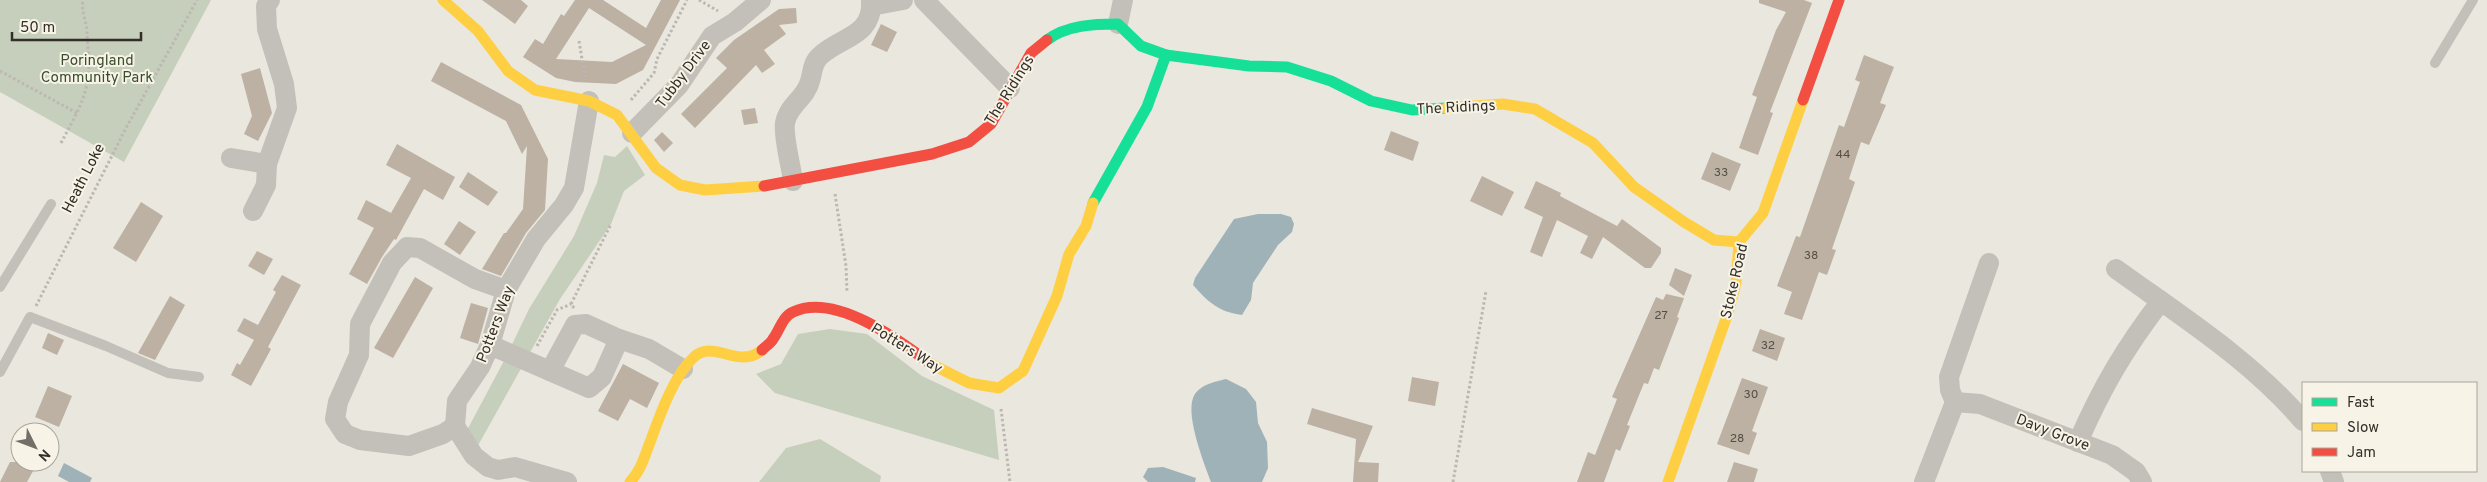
<svg xmlns="http://www.w3.org/2000/svg" width="2487" height="482" font-family="Overpass,sans-serif">
	<rect width="100%" height="100%" fill="#eae7df"/>
	<g fill="#c6cfbb">
		<polygon points="0,0 211,0 124,162 0,92"/>
		<polygon points="627,146 645,175 624,191 611,224 560,299 476,449 465,434 505,359 529,309 574,236 597,183 604,155 615,157"/>
		<polygon points="830,329 867,334 922,376 994,410 999,460 775,393 756,374 781,364 798,334"/>
		<polygon points="820,439 881,476 880,482 759,482 786,448"/>
	</g>
	<g fill="#9eb2b8">
		<path d="M1258,214h23l10,3 3,7 -2,8 -14,13 -25,38 -2,17 -9,15c-23,-3 -34,-13 -49,-30l2,-7 39,-59z"/>
		<path d="M1226,379l20,10 10,13 2,21 9,19 1,26 -6,14h-51c-7,-19 -25,-64 -18,-84 5,-13 21,-16 33,-19z"/>
		<polygon points="64,463 92,478 90,482 69,482 58,476"/>
		<polygon points="1163,467 1196,478 1195,482 1148,482 1143,477 1148,468"/>
	</g>
	<g fill="#bcb1a3" fill-rule="evenodd">
		<polygon points="482,0 521,0 528,6 515,24"/>
		<path d="M575,0h28l43,28 15,-28h19l-37,70 -27,14 -41,-2 -19,-4 -33,-21 12,-18 8,5 18,-30 3,2zM589,8l57,37 -34,17 -56,-3z"/>
		<polygon points="1759,0 1804,0 1812,3 1770,112 1773,113 1758,155 1739,148 1757,97 1752,95 1776,30 1786,12 1759,3"/>
		<polygon points="796,8 797,23 779,25 786,34 764,50 775,64 762,73 756,65 695,128 681,114 727,68 716,58 734,40 779,9"/>
		<polygon points="881,24 897,32 887,52 871,45"/>
		<polygon points="1864,55 1894,67 1880,103 1886,105 1869,145 1861,142 1849,179 1855,182 1832,249 1836,250 1827,275 1819,272 1802,320 1784,314 1792,292 1777,286 1796,236 1800,237 1839,125 1844,127 1860,82 1855,80"/>
		<polygon points="441,62 521,105 548,159 545,210 526,233 501,276 482,269 504,233 506,233 523,209 527,146 522,154 506,121 431,81"/>
		<polygon points="260,68 272,113 258,141 244,134 252,116 241,74"/>
		<polygon points="755,108 758,123 744,125 741,110"/>
		<polygon points="1391,131 1419,142 1413,161 1384,150"/>
		<polygon points="662,132 673,143 664,152 654,140"/>
		<polygon points="397,144 455,177 443,200 424,189 396,240 394,239 382,257 367,284 349,274 374,228 357,219 366,200 391,213 411,178 386,165"/>
		<polygon points="1712,152 1741,164 1730,191 1701,179"/>
		<polygon points="468,172 498,192 488,206 459,187"/>
		<polygon points="1482,176 1514,192 1502,216 1470,201"/>
		<polygon points="1536,181 1561,193 1560,196 1617,226 1622,219 1661,248 1661,253 1651,268 1645,268 1603,237 1592,259 1580,253 1588,236 1557,220 1542,257 1530,252 1543,217 1524,208"/>
		<polygon points="141,202 163,216 136,262 113,248"/>
		<polygon points="459,221 476,232 460,255 444,244"/>
		<polygon points="257,251 273,259 264,275 248,266"/>
		<polygon points="1675,268 1692,275 1684,296 1669,285"/>
		<polygon points="282,275 301,285 268,347 271,349 251,386 231,375 237,363 240,365 254,340 237,331 244,318 258,325 276,292 273,290"/>
		<polygon points="415,277 433,288 393,358 374,348"/>
		<polygon points="1666,294 1684,298 1677,317 1679,318 1659,370 1654,368 1648,384 1644,383 1627,425 1630,426 1620,451 1616,449 1604,482 1577,482 1588,452 1595,455 1617,399 1612,397 1656,297 1663,300"/>
		<polygon points="170,296 185,305 155,360 138,353"/>
		<polygon points="471,303 488,308 478,344 460,338"/>
		<polygon points="1760,329 1785,338 1777,361 1752,351"/>
		<polygon points="48,333 64,340 57,355 42,348"/>
		<polygon points="623,364 659,383 647,408 630,399 618,421 598,411"/>
		<polygon points="1412,377 1439,382 1435,406 1408,401"/>
		<polygon points="1742,378 1768,387 1752,431 1757,433 1749,455 1717,444"/>
		<polygon points="48,386 72,396 59,427 35,417"/>
		<polygon points="1312,408 1373,426 1358,462 1379,463 1378,482 1353,482 1356,439 1307,424"/>
		<polygon points="10,462 38,462 27,482 0,482"/>
		<polygon points="1734,462 1758,469 1754,482 1727,482"/>
	</g>
	<g fill="none" stroke-linecap="round" stroke-linejoin="round">
		<g stroke="#bcb8b1" stroke-width="3" stroke-dasharray="2.5 2.5" stroke-linecap="butt">
			<polyline points="699,0 718,11"/>
			<polyline points="579,41 585,77"/>
			<polyline points="0,71 77,113"/>
			<polyline points="631,100 654,73 657,59 687,0"/>
			<path d="M61,143c13,-25 28,-48 28,-77 0,-11 -2,-24 -2,-35 -1,-11 -6,-20 -4,-31"/>
			<polyline points="835,194 846,266 847,292"/>
			<polyline points="36,306 126,128 197,0"/>
			<polyline points="574,308 571,304 611,224"/>
			<polyline points="537,346 557,310 571,304"/>
			<polyline points="1001,409 1010,482"/>
			<polyline points="1453,482 1486,291"/>
		</g>
		<g stroke="#c3c0b9" stroke-width="10">
			<polyline points="2435,63 2473,0"/>
			<polyline points="0,287 51,204"/>
			<polyline points="0,372 30,317 106,346 168,373 199,377"/>
		</g>
		<g stroke="#c3c0b9" stroke-width="20">
			<polyline points="924,0 1010,88"/>
			<polyline points="871,6 903,0"/>
			<polyline points="1118,24 1123,0"/>
			<polyline points="632,133 679,85 712,36 735,22 761,0"/>
			<polyline points="231,158 267,164"/>
			<path d="M793,181c-2,-16 -10,-43 -8,-58 3,-18 21,-25 25,-42 3,-9 2,-18 10,-25 19,-19 54,-19 51,-56"/>
			<polyline points="253,211 266,185 267,164 287,108 284,84 267,29 266,6 270,0"/>
			<path d="M2116,269c65,47 135,91 187,152"/>
			<polyline points="490,345 550,371 575,325 586,324 619,339 649,349 683,369"/>
			<polyline points="550,371 589,388 602,377 619,339"/>
			<polyline points="1955,402 1980,404 2112,455 2136,472 2142,482"/>
			<polyline points="455,426 443,434 409,446 360,440 345,434 335,419 338,402 359,355 360,324 392,263 407,247 420,248 475,279 506,290"/>
			<path d="M2078,442c24,-55 47,-94 83,-141"/>
			<polyline points="2330,471 2334,482"/>
			<polyline points="567,482 515,467 498,470 488,467 474,456 455,426 457,401 480,367 490,345 506,290 536,239 564,205 574,188 589,101"/>
			<polyline points="1924,482 1955,402 1950,390 1949,377 1989,263"/>
		</g>
		<g stroke="#16e098" stroke-width="11">
			<path d="M1047,40c20,-15 47,-16 71,-16l23,22 25,9 83,11 38,1 44,14 40,20 41,9 34,-2"/>
			<polyline points="1093,203 1147,107 1166,55"/>
		</g>
		<g stroke="#ffcf43" stroke-width="11">
			<polyline points="443,0 478,31 508,71 535,90 589,101 617,115 656,168 680,185 705,190 764,186"/>
			<polyline points="1446,108 1503,104 1535,109 1593,143 1634,187 1684,222 1714,240 1739,242"/>
			<polyline points="931,364 969,383 999,388 1023,371 1057,296 1069,254 1086,226 1093,203"/>
			<path d="M630,482c10,-10 14,-24 19,-37 10,-27 24,-69 45,-88 20,-18 45,13 68,-7"/>
			<polyline points="1668,482 1728,313 1736,283 1739,242 1763,213 1803,100"/>
		</g>
		<g stroke="#f24e42" stroke-width="11">
			<polyline points="1803,100 1839,0"/>
			<polyline points="764,186 932,154 969,142 991,124 1031,53 1047,40"/>
			<path d="M762,350c4,-4 9,-7 11,-11 7,-9 9,-22 20,-27 42,-20 106,28 138,52"/>
		</g>
	</g>
	<g text-anchor="middle" stroke-width="4" stroke-linejoin="round" paint-order="stroke">
		<g font-size="12" fill="#554f47">
			<text x="1843" y="158">44</text>
			<text x="1721" y="176">33</text>
			<text x="1811" y="259">38</text>
			<text x="1661" y="319">27</text>
			<text x="1768" y="349">32</text>
			<text x="1751" y="398">30</text>
			<text x="1737" y="442">28</text>
		</g>
		<g font-size="15" fill="#3a4e2e" stroke="#f7f4e7">
			<text x="97" y="65">Poringland<tspan x="97" dy="17">Community Park</tspan></text>
		</g>
		<g font-size="15" fill="#332e28" stroke="#f7f4e7">
			<text transform="translate(683 74) rotate(-53)" y="5">Tubby Drive</text>
			<text transform="translate(1009 90) rotate(-58)" y="5">The Ridings</text>
			<text transform="translate(1456 107) rotate(-3)" y="5">The Ridings</text>
			<text transform="translate(83 178) rotate(-63)" y="5">Heath Loke</text>
			<text transform="translate(1734 281) rotate(-77)" y="5">Stoke Road</text>
			<text transform="translate(495 324) rotate(-69)" y="5">Potters Way</text>
			<text transform="translate(907 348) rotate(32)" y="5">Potters Way</text>
			<text transform="translate(2053 432) rotate(21)" y="5">Davy Grove</text>
		</g>
	</g>
	<rect x="2302" y="382" width="175" height="90" fill="#f7f4e7" stroke="#a9a59b"/>
	<rect x="2312" y="398" width="25" height="8" fill="#16e098" stroke="#a9a59b"/>
	<text x="2347" y="407" font-size="15" fill="#332e28">Fast</text>
	<rect x="2312" y="423" width="25" height="8" fill="#ffcf43" stroke="#a9a59b"/>
	<text x="2347" y="432" font-size="15" fill="#332e28">Slow</text>
	<rect x="2312" y="448" width="25" height="8" fill="#f24e42" stroke="#a9a59b"/>
	<text x="2347" y="457" font-size="15" fill="#332e28">Jam</text>
	<g transform="translate(35 447) rotate(132)"><circle r="24" fill="#f7f4e7" stroke="#a9a59b"/>
	<path d="M0-4L9 19L0 12L-9 19Z" fill="#736f68"/>
	<text y="-8" font-size="14" font-weight="bold" text-anchor="middle" fill="#332e28">N</text>
	</g>
	<path d="M12 32v8h129v-8" fill="none" stroke="#332e28" stroke-width="2.5"/>
	<text x="20" y="32" font-size="15" fill="#332e28" stroke="#f7f4e7" stroke-width="4" paint-order="stroke">50 m</text>
</svg>
